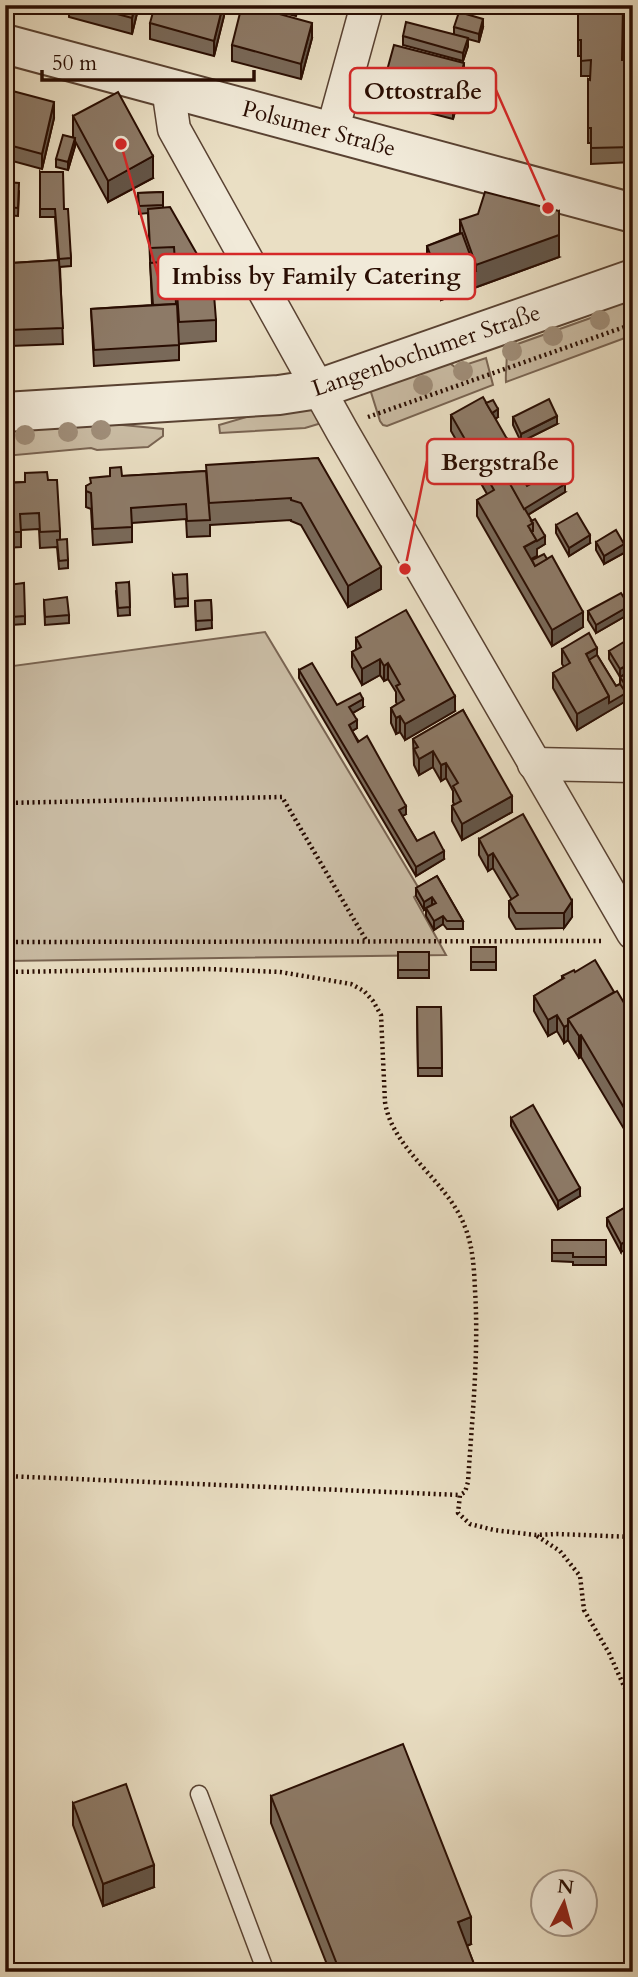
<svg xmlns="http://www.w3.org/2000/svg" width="638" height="1977" font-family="Cardo,serif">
	<rect width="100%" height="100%" fill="#eadfc4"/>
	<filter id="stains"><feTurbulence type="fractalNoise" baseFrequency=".00286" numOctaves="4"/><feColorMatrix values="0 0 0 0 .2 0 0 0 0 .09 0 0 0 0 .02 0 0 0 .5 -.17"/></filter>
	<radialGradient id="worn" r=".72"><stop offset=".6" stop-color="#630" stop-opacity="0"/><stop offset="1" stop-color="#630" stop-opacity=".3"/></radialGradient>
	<g fill="#c9bba3" stroke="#796452" stroke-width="2">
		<path d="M623,303l10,23v9l-127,47c-1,-11 2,-20 0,-31l6,-5 87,-31 -1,-7z"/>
		<polygon points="486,358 493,385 387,426 383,425 380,421 370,389 447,361 456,368"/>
		<polygon points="308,405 325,422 305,428 220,433 219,425 281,407"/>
		<polygon points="83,421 163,429 163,436 148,447 97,450 91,448 5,456 5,427"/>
		<polygon points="265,632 421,892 414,897 446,955 5,961 5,667"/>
	</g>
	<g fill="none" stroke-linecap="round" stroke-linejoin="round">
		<defs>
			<polyline id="service" points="199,1794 266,1972"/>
			<g id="minor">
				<polyline points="168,88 174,129 342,431 633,933"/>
				<polyline points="332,132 367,5"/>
				<polyline points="534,764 633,766"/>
			</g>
			<g id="tertiary">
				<polyline points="5,44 633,213"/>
				<polyline points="5,412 279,395 318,389 633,279"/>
			</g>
		</defs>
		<use href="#service" stroke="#594232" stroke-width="19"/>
		<use href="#minor" stroke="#594232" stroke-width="35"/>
		<use href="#tertiary" stroke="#594232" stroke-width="42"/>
		<g stroke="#290d02" stroke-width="4.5" stroke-dasharray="2 3.5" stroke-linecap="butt">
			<polyline points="368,417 633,324"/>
			<polyline points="5,803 282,797 366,940"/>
			<polyline points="5,942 604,941"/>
			<path d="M5,972l202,-3 73,3 71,12 13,7 9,10 8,14 4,87c7,48 63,79 80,125 8,20 9,41 10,63 4,64 -3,128 -7,192l-3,10 -5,3 -2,18 12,11 24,6 42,5 22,-1 75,3"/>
			<polyline points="5,1476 460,1495"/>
			<polyline points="537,1536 560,1551 580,1576 584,1610 609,1653 633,1706"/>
		</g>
		<use href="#service" stroke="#f1ead9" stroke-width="16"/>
		<use href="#minor" stroke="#f1ead9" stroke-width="32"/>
		<use href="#tertiary" stroke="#f1ead9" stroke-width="38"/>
	</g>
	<g fill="#9f8d78">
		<circle cx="600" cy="320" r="10"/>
		<circle cx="553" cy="336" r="10"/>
		<circle cx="512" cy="351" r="10"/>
		<circle cx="463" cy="371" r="10"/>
		<circle cx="423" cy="385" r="10"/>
		<circle cx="101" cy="430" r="10"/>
		<circle cx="68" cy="432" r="10"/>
		<circle cx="25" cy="435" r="10"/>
	</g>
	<g fill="#796959" stroke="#290d02" stroke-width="2">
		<polygon points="26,5 53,5 51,12"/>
		<polygon points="69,5 139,5 132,34 69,17"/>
		<polygon points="224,5 224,16 214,56 150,39 150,23"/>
		<polygon points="252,5 299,5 296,16"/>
		<polygon points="443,5 463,5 461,10"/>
		<polygon points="578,5 622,60 633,60 633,162 591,164 591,143 588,143 588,79 590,80 590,76 581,76 581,56 578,56"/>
		<polygon points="454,27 483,27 479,42 468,39 468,46 463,61 403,45 403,36 454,35"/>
		<polygon points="312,38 301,79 232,61 232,45"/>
		<polygon points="464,78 453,119 383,101 383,85"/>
		<polygon points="5,89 54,118 42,169 5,159"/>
		<polygon points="73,116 153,178 108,202 75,141 75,146 68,170 56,167 56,159 73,138"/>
		<polygon points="40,172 64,209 71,258 71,266 60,267 63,344 10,346 8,308 13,308 12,263 58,260 55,217 40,217"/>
		<polygon points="5,182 19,191 18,216 5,215"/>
		<polygon points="163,192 163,207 216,320 216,341 179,344 179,360 94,366 91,309 152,305 148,213 139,214 138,193"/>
		<polygon points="460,220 559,257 441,300 427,261 427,246 460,233"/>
		<polygon points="486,403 498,417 495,419 515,467 527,486 565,492 528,515 545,544 537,549 537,556 531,559 583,627 552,646 477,516 477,500 487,494 451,431 451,415"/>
		<polygon points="513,417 557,424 521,442 513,425"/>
		<polygon points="318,458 381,589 348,607 301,525 291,521 291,520 210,525 210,536 187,537 186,519 132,523 132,542 93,545 91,509 86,507 86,486 122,476 206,471"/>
		<polygon points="25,473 48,480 60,531 60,540 68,560 68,568 59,569 57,547 40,548 39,529 21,530 21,547 5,548 5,483 25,482"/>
		<polygon points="556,525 590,543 569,556 556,533"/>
		<polygon points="596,542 624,553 604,564 596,550"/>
		<polygon points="173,575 188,598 188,606 175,607"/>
		<polygon points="129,582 130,615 118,616 116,591"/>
		<polygon points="8,585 25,616 25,624 11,625"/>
		<polygon points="44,600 69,615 69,623 45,625"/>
		<polygon points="211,600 212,628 196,630 195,601"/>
		<polygon points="588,611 629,614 596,633 588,620"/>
		<polygon points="356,638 455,711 405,740 400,732 396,734 391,723 391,708 397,704 396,702 396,692 388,679 384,681 380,675 362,685 352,667 352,652 356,650"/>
		<polygon points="562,649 597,655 616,686 620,684 620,677 609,659 609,651 633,649 633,710 627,700 577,730 553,688 553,673 564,667 562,664"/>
		<polygon points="299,670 337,705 363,707 353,713 357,728 352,731 406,814 402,816 417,841 444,859 416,876 299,678"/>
		<polygon points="463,710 512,812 462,840 452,821 452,806 454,804 453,802 453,791 446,778 441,781 433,767 419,775 414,765 413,739"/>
		<polygon points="479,839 572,917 564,928 516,929 509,917 509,901 512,900 493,868 488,871 479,855"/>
		<polygon points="437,876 463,921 463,929 447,929 443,924 434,930 426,916 426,908 424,910 416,896 416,888"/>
		<rect x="471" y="947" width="25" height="23"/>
		<rect x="398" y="952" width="31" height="26"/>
		<polygon points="575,972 614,992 633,1018 633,1144 581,1057 579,1058 568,1040 564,1043 557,1031 548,1036 534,1011 534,996 562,979 562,976"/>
		<polygon points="417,1007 441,1007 442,1076 418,1076"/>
		<polygon points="511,1118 580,1196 558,1209 511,1126"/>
		<polygon points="631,1204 621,1252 607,1226 607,1218"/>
		<polygon points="552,1240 606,1240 606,1265 573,1265 573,1262 552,1261"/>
		<polygon points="271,1796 471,1944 467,1946 477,1972 330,1972 271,1823"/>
		<polygon points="73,1803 154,1887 103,1906 73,1825"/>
	</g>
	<g fill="#635548" stroke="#290d02" stroke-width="2">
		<polygon points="135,5 139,5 132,34 132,18"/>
		<polygon points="223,5 224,5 224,16 214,56 214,41"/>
		<polygon points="483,19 483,27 479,42 479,34"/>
		<polygon points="312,23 312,38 301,79 301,64"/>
		<polygon points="468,38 468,46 463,61 463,53"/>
		<polygon points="464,63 464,78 453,119 453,104"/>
		<polygon points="54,102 54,118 42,169 42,154"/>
		<polygon points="75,138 75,146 68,170 68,162"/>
		<polygon points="153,156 153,178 108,202 108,181"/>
		<polygon points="559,211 559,257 441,300 441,284 476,271 476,265"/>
		<polygon points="498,409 498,417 489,423 489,415"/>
		<polygon points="557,416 557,424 521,442 521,434"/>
		<polygon points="507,439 507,455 494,463 490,449"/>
		<polygon points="515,460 515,468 498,478 498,470"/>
		<polygon points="565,484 565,492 521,519 521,510"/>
		<polygon points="590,535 590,543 569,556 569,548"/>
		<polygon points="545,536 545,544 537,549 537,556 524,563 524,547"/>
		<polygon points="624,544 624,553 604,564 604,556"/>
		<polygon points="381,567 381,589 348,607 348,586"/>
		<polygon points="629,606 629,614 596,633 596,625"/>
		<polygon points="583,612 583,627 552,646 552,630"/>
		<polygon points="597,648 597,663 589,668 586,654"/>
		<polygon points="380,659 380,675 362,685 362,669"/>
		<polygon points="633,662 633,670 620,677 620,669"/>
		<polygon points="388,663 388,679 384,681 384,666"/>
		<polygon points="627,685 627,700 626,701 626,686"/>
		<polygon points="626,693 626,701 577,730 577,714 609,696"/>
		<polygon points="455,696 455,711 405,740 405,724"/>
		<polygon points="363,699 363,707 349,715 349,707"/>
		<polygon points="400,716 400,732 396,734 396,718"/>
		<polygon points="357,720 357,728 349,733 349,725"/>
		<polygon points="433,751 433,767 419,775 419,759"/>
		<polygon points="446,763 446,778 441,781 441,765"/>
		<polygon points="512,796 512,812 462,840 462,824"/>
		<polygon points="406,806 406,814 399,818 399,810"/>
		<polygon points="444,851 444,859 416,876 416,867"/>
		<polygon points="493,853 493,868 488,871 488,856"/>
		<polygon points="432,897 432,905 424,910 424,902"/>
		<polygon points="572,901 572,917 564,928 564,913"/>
		<polygon points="443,916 443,924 434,930 434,921"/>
		<polygon points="557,1015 557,1031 548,1036 548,1020"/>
		<polygon points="568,1025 568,1040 564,1043 564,1027"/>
		<polygon points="581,1035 581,1057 579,1058 579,1036"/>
		<polygon points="580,1188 580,1196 558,1209 558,1201"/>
		<polygon points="633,1237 633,1245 621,1252 621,1244"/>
		<polygon points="154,1865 154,1887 103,1906 103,1884"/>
		<polygon points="471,1917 471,1944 458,1949 458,1922"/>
	</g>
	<g fill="#8d7a67" stroke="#290d02" stroke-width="2">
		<polygon points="84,5 135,5 132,18"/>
		<polygon points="155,5 223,5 214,41 150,23"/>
		<polygon points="242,5 247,5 312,23 301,64 232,45"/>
		<polygon points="284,5 297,5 296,8"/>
		<polygon points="578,5 623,5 622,60 633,60 633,147 591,148 591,128 588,128 588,79 590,80 591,60 581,61 581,40 578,40"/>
		<polygon points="459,12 483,19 479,34 454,27"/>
		<polygon points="406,22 468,38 463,53 403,36"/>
		<polygon points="394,45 464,63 453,104 383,85"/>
		<polygon points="5,89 54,102 42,154 5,144"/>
		<polygon points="118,92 153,156 108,181 73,116"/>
		<polygon points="63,135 75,138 68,162 56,159"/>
		<polygon points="40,172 63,172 64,209 68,209 71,258 59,259 55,209 40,209"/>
		<polygon points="5,182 19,183 18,208 5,207"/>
		<polygon points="163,192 163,205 139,206 138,193"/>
		<polygon points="485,192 559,211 559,235 476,265 460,220 478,214"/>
		<polygon points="170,207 213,282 216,320 179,322 174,247 150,248 148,209"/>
		<polygon points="462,233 476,271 441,284 427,246"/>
		<polygon points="59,260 63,328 10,330 8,308 14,307 12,263"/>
		<polygon points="174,261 176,304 153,305 150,263"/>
		<polygon points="177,304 179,345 94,350 91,309"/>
		<polygon points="483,397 507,439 490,449 533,523 528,526 537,540 524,547 535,566 552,556 583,612 552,630 477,500 494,490 451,415"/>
		<polygon points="549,399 557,416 521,434 513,417"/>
		<polygon points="493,400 498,409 492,413 486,403"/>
		<polygon points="318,458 381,567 348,586 301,503 291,500 291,498 209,503 206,465"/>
		<polygon points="516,466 527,486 557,470 565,484 524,509 504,473"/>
		<polygon points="121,467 122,476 206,471 210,520 187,521 186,504 131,508 132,527 93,529 91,493 86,491 86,486 91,483 90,478 110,476 110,468"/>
		<polygon points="47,472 48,480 57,480 60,531 40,532 39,513 20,514 21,532 5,532 5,483 25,482 25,473"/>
		<polygon points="577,513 590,535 569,548 556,525"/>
		<polygon points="535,519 545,536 537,541 531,531 533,531 533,523 531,521"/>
		<polygon points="616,530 624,544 604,556 596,542"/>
		<polygon points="67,539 68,560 59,561 57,540"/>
		<polygon points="544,554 547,559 535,566 532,560"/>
		<polygon points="187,574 188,598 175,599 173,575"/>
		<polygon points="129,582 130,607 118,608 116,583"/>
		<polygon points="24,583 25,616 11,617 8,585"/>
		<polygon points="621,593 629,606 596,625 588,611"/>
		<polygon points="67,597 69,615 45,617 44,600"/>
		<polygon points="211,600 212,620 196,621 195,601"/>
		<polygon points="406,610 455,696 405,724 400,716 396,718 391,708 404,700 396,686 400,684 388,663 384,666 380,659 362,669 352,652 361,647 356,638"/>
		<polygon points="589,633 597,648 586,654 609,696 577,714 553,673 570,663 562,649"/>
		<polygon points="627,640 633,649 633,662 620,669 609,651"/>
		<polygon points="597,655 616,686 620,684 626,693 609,703 609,696 589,660"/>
		<polygon points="312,663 337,705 360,693 363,699 349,707 357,720 349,725 358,742 367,736 406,806 399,810 417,841 434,832 444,851 416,867 299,670"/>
		<polygon points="633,670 633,695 627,685 626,686 620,677"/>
		<polygon points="463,710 512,796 462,824 452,806 461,801 453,786 458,783 446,763 441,765 433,751 419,759 414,749 418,747 413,739"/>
		<polygon points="523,814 572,901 564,913 516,913 509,901 518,895 493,853 488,856 479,839"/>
		<polygon points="437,876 463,921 447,921 443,916 434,921 426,908 436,903 432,897 424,902 416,888"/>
		<rect x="471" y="947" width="25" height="15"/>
		<rect x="398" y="952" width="31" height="18"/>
		<polygon points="595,960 614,992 568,1019 568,1025 564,1027 557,1015 548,1020 534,996 564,978 562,976 574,970 575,972"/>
		<polygon points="617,991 633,1018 633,1123 581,1035 579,1036 568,1019"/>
		<polygon points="417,1007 441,1007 442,1068 418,1068"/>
		<polygon points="533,1105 580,1188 558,1201 511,1118"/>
		<polygon points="631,1204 633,1207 633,1237 621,1244 607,1218"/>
		<polygon points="552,1240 606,1240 606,1257 573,1257 573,1253 552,1253"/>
		<polygon points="403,1744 471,1917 458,1922 477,1972 340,1972 271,1796"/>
		<polygon points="126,1784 154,1865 103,1884 73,1803"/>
	</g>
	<g text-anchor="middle" stroke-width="5" stroke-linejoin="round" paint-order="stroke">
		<g font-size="23" fill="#290d02" stroke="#f1ead9">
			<text transform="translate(319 128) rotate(15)" y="8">Polsumer Straße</text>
			<text transform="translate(426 350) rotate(-19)" y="8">Langenbochumer Straße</text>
		</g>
	</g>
	<path fill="none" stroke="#d62828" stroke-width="2.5" d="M548 208L496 90M121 144L158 276M405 569L427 461"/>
	<g fill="#d62828" stroke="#f1ead9" stroke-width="2.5">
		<circle cx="548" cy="208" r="7"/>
		<circle cx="121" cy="144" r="7"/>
		<circle cx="405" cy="569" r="7"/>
	</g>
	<g fill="#f1ead9" stroke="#d62828" stroke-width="2.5">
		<rect x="350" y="68" width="146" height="45" rx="7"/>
		<rect x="158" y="254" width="317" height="45" rx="7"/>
		<rect x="427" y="439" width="146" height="45" rx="7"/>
	</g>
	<g font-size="24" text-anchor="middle" font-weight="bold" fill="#290d02">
		<text x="423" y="99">Ottostraße</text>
		<text x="316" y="284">Imbiss by Family Catering</text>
		<text x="500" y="470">Bergstraße</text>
	</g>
	<rect width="638" height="1977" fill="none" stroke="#eadfc4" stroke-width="28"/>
	<rect x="7" y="7" width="624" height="1963" fill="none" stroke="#290d02" stroke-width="3.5"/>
	<rect x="14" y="14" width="610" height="1949" fill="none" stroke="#290d02" stroke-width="2"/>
	<g transform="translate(564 1903) rotate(6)"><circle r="33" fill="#f1ead9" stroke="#a19283" stroke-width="2"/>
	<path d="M0-5L12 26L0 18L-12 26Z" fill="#8f2418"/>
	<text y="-10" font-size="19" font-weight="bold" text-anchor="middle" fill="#290d02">N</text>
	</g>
	<path d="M42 70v10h212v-10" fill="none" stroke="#290d02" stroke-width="3.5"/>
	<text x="52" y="70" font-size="21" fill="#290d02" stroke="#f1ead9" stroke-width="5" paint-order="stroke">50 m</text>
	<rect width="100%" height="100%" filter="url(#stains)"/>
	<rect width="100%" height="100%" fill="url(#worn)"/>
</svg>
